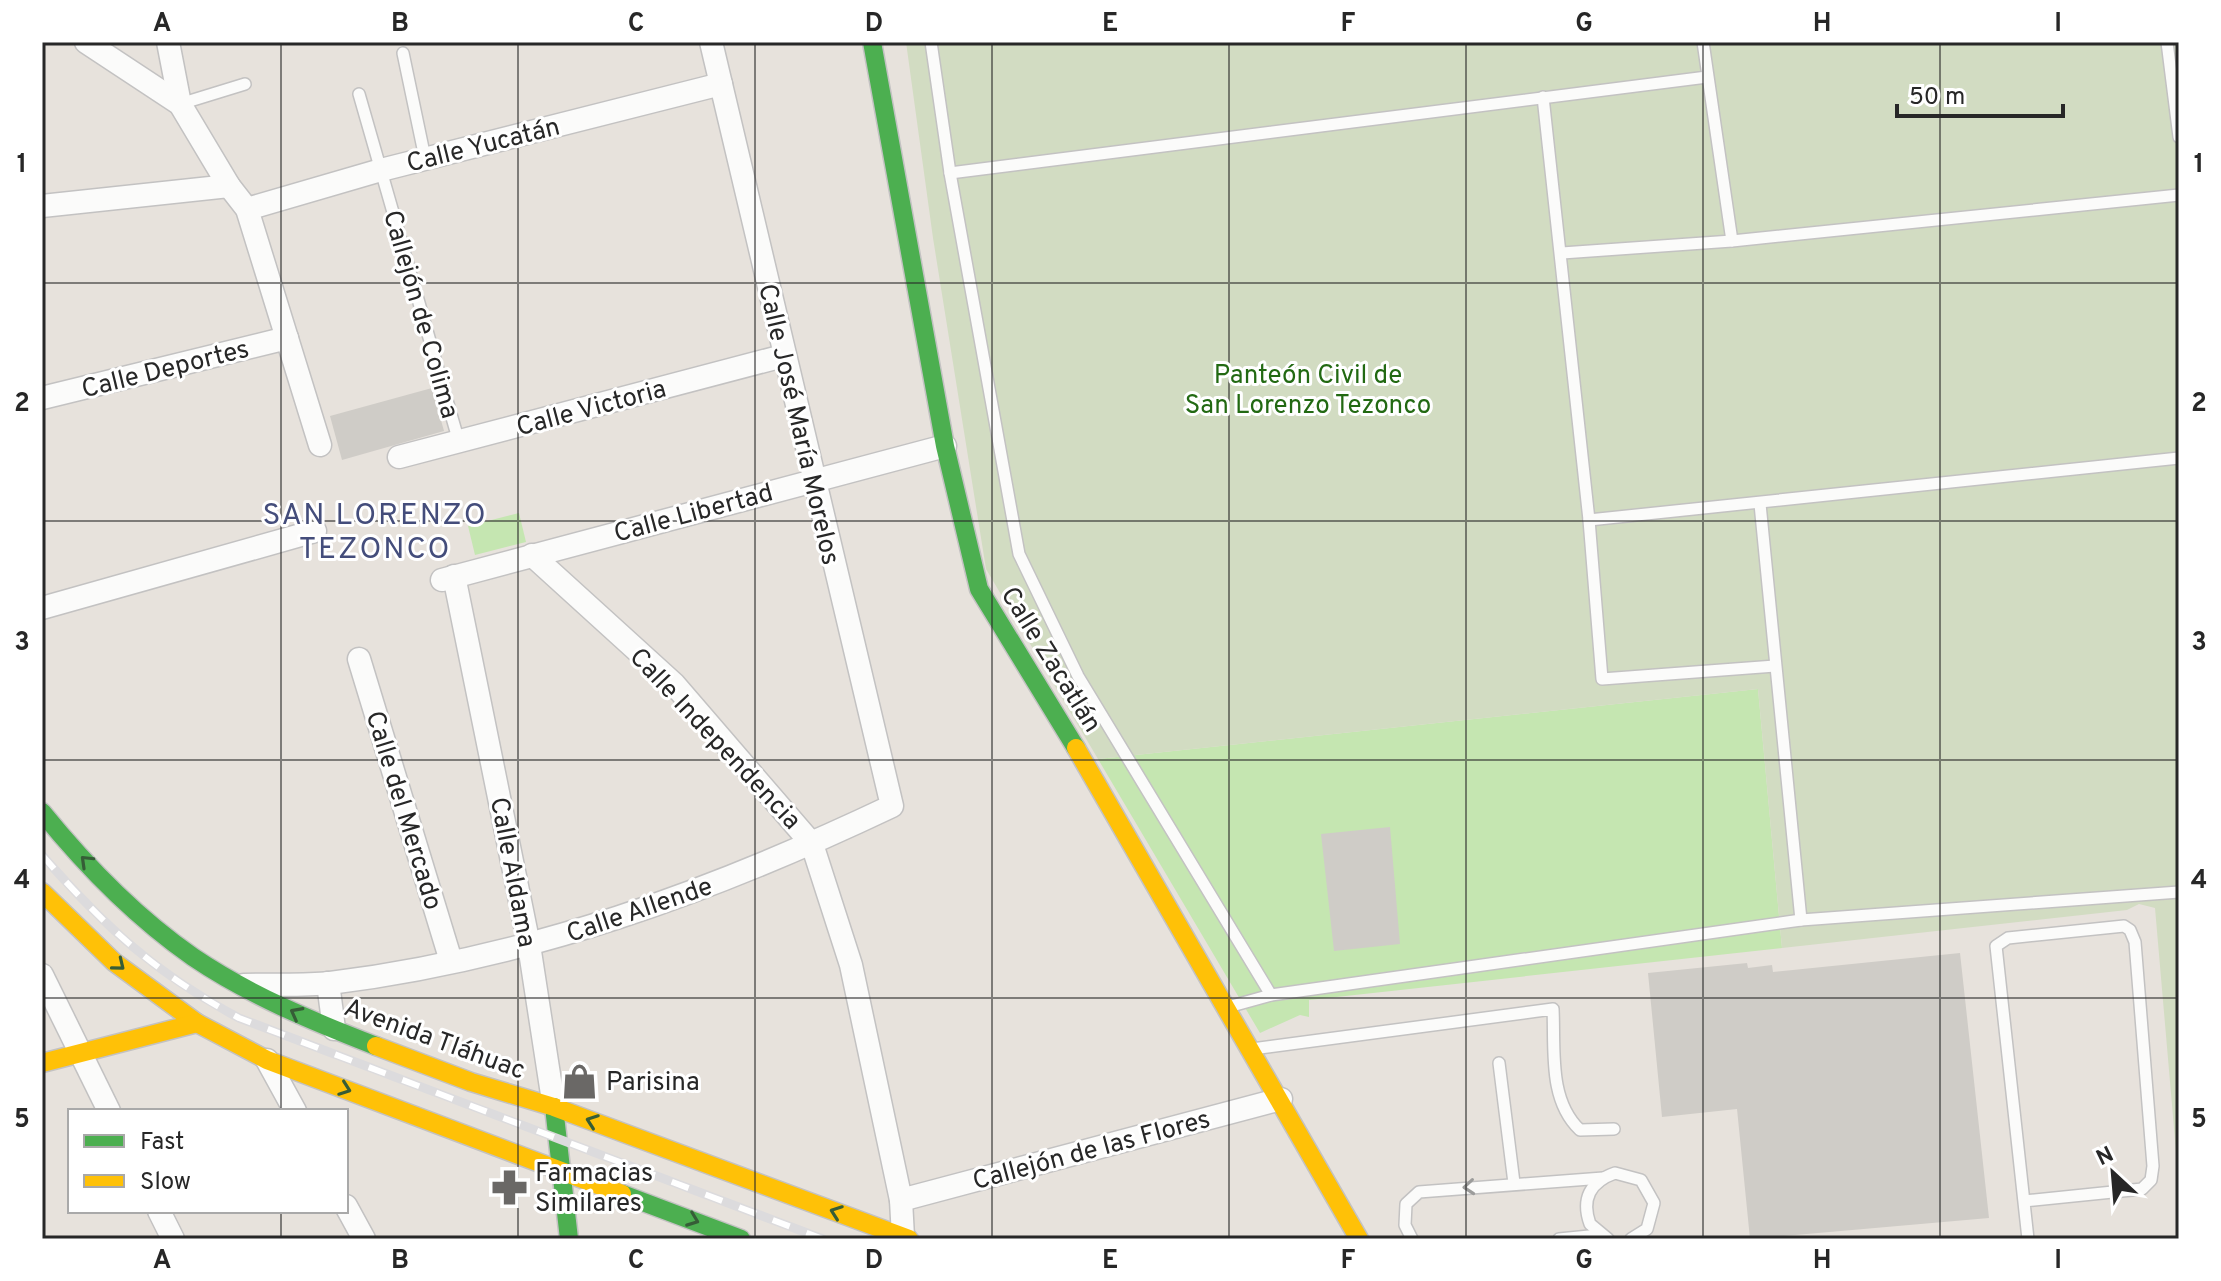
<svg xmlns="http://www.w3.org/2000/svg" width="2221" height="1281" font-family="Overpass,sans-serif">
	<rect width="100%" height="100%" fill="#e7e2dc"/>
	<g fill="#c5e6b1">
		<polygon points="519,513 526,542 475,555 468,526"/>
		<polygon points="1758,689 1782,948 1309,1000 1309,1017 1300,1015 1260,1033 1098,759"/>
	</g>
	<polygon fill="#d2dcc2" points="906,42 2179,42 2179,1186 2155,908 2139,904 2127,910 1782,948 1758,689 1098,759 986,569 933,238"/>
	<g fill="#cfccc7">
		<polygon points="432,388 444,431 342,460 330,416"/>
		<polygon points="1390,827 1400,944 1334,951 1321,834"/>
		<polygon points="1960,953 1989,1218 1750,1239 1737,1109 1662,1117 1648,973 1747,963 1748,968 1772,965 1773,972"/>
	</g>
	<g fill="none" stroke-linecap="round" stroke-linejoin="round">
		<defs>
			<g id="lane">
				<polyline points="931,42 950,173 1019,554 1078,676 1271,995"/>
				<polyline points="1703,42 1732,241 2179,195"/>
				<polyline points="2167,42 2179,137"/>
				<polyline points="403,53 425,158"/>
				<polyline points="359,94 459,442"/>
				<polyline points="1543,97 1589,520 2179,458"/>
				<polyline points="180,104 245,84"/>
				<polyline points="950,173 1707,77"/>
				<polyline points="1562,253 1732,241"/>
				<polyline points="1760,504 1801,920"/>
				<polyline points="1589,520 1602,679 1775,666"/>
				<polyline points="1228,1007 1271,995 1801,920 2179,892"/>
				<path d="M1252,1049l301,-40c2,40 -5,91 27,121l34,-1"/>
				<polyline points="1499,1063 1514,1183"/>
				<polyline points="2024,1201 2142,1189 2151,1180 2153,1166 2135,942 2130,930 2124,926 2008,938 1996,946 2028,1239"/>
				<polyline points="1412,1239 1405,1225 1406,1204 1419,1192 1603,1178"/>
				<polyline points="1559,1239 1599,1235"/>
				<path d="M1608,1239l-18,-15c-9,-25 0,-42 25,-51l26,7 13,23 -7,26 -16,10"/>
			</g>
			<g id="street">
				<polyline points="86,42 180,104 229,186 247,209 320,445"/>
				<polyline points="168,42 180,104"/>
				<polyline points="42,206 229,186"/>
				<polyline points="247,209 381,170 721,84"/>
				<polyline points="42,398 287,338"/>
				<polyline points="399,457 783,356"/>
				<polyline points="532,555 674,684 812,844 851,965 901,1200 903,1237"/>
				<polyline points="454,576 529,945 554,1107"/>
				<polyline points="442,580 945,446"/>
				<polyline points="42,608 315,531"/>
				<polyline points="359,659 451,961"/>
				<polyline points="42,975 109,1111"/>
				<polyline points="328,983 334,1029"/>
				<path d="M244,985c28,-1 58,1 86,-2 200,-25 381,-91 562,-177l-181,-764"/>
				<polyline points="267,1060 295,1111"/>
				<polyline points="901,1200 1281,1099"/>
				<polyline points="346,1206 364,1239"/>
				<polyline points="159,1211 173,1239"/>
			</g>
			<g id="fast">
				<polyline points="872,42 945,446 979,589 1076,748"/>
				<path d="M42,812c43,53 95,106 151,145 56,38 121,65 183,89"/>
				<polyline points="554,1107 569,1239"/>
				<polyline points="622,1194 741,1239"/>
			</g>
			<g id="slow">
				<polyline points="1076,748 1359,1239"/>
				<polyline points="42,892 114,962 197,1023 267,1060 622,1194"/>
				<polyline points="376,1046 471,1082 554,1107 909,1239"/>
				<polyline points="42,1063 197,1023"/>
			</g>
		</defs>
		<use href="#lane" stroke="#c3c2c2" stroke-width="14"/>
		<use href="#street" stroke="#c3c2c2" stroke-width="25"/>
		<use href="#fast" stroke="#c3c2c2" stroke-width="21"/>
		<use href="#slow" stroke="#c3c2c2" stroke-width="21"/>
		<use href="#lane" stroke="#fbfbfa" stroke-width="11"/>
		<use href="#street" stroke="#fbfbfa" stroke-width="22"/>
		<use href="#fast" stroke="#4caf50" stroke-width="18"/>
		<use href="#slow" stroke="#ffc107" stroke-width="18"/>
		<defs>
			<path id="rail" d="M42,855c63,72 113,118 197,163l584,221"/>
		</defs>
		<use href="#rail" stroke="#dcdbdd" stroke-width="9"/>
		<use href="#rail" stroke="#fff" stroke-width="6" stroke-dasharray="18" stroke-linecap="butt"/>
	</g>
	<defs><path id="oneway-chevron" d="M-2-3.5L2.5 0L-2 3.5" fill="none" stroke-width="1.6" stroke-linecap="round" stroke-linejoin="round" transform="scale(2)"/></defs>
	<g stroke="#365d37">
		<use href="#oneway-chevron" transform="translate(86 861) rotate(-136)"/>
		<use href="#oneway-chevron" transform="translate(119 965) rotate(39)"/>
		<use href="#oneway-chevron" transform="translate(296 1013) rotate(-152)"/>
		<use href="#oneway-chevron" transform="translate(345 1089) rotate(20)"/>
		<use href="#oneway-chevron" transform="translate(592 1121) rotate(-160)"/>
		<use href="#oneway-chevron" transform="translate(836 1212) rotate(-160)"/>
		<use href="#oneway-chevron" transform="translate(693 1220) rotate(21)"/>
	</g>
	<use stroke="#9c9c9b" href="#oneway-chevron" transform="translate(1469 1187) rotate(175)"/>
	<path fill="none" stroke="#272727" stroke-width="2" stroke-opacity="0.55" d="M281,42v1069M518,42v1197M755,42v1197M992,42v1197M1229,42v1197M1466,42v1197M1703,42v1197M1940,42v1197M42,283h2137M42,521h2137M42,760h2137M42,998h2137M281,1211v28"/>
	<defs>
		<symbol id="shop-bare" viewBox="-9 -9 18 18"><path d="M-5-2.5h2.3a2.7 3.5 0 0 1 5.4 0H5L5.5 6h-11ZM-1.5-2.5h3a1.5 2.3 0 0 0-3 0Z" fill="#6a6866" stroke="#fff" stroke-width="2.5" paint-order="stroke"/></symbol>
		<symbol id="pharmacy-bare" viewBox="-9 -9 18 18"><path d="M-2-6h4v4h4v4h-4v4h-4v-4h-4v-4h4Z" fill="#6a6866" stroke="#fff" stroke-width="2.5" paint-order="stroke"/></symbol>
	</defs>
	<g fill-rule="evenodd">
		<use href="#shop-bare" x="554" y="1056" width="51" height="51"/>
		<use href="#pharmacy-bare" x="484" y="1162" width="51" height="51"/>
	</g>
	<g text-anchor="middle" stroke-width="6" stroke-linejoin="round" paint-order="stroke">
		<g font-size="26" fill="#272727" stroke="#fff">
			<text transform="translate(483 144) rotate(-14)" y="9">Calle Yucatán</text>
			<text transform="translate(422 314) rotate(74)" y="9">Callejón de Colima</text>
			<text transform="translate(165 368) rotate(-14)" y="9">Calle Deportes</text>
			<text transform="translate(591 407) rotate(-15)" y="9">Calle Victoria</text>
			<text transform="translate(800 424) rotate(77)" y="9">Calle José María Morelos</text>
			<text transform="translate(693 512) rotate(-15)" y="9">Calle Libertad</text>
			<text transform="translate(1052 659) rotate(58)" y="9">Calle Zacatlán</text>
			<text transform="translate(716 738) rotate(47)" y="9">Calle Independencia</text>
			<text transform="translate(405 810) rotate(73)" y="9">Calle del Mercado</text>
			<text transform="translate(514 872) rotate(79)" y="9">Calle Aldama</text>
			<text transform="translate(639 909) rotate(-19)" y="9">Calle Allende</text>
			<text transform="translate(435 1038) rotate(20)" y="9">Avenida Tláhuac</text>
			<text transform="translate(1091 1149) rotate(-15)" y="9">Callejón de las Flores</text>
		</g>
		<g font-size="26" fill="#226912" stroke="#fff">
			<text x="1308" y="383">Panteón Civil de<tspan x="1308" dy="30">San Lorenzo Tezonco</tspan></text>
		</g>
		<g font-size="26" fill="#272727" stroke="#fff" text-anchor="start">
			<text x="606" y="1090">Parisina</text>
			<text x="535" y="1181">Farmacias<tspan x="535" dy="30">Similares</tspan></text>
		</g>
		<g font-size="30" letter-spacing="2" fill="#444d7b" stroke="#fff">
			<text x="375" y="524">SAN LORENZO<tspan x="375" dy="34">TEZONCO</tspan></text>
		</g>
	</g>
	<rect width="2221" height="1281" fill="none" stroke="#ffffff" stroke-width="88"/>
	<rect x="68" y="1109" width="280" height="104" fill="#ffffff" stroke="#a9a9a9" stroke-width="2"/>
	<rect x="84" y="1135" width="40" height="12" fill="#4caf50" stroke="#a9a9a9" stroke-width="2"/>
	<text x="140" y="1149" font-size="24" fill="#272727">Fast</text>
	<rect x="84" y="1175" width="40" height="12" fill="#ffc107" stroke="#a9a9a9" stroke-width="2"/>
	<text x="140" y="1189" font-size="24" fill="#272727">Slow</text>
	<g transform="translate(2113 1173) rotate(334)" stroke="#ffffff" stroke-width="6" paint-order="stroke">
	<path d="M0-6L14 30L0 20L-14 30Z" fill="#272727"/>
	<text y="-12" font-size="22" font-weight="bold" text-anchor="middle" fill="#272727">N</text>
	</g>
	<path d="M1897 104v12h166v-12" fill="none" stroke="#272727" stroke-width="4"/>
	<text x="1909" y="104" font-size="24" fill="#272727" stroke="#ffffff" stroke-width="6" paint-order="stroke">50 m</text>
	<rect x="44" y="44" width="2133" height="1193" fill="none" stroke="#272727" stroke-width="3"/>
	<g font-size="26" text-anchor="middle" font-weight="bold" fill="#272727">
		<text x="162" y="31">A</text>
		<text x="400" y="31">B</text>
		<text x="636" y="31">C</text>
		<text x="874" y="31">D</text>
		<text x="1110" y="31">E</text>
		<text x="1348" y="31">F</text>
		<text x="1584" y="31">G</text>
		<text x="1822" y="31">H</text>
		<text x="2058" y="31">I</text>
		<text x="22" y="172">1</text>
		<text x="2199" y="172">1</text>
		<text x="22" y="411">2</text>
		<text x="2199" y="411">2</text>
		<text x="22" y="650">3</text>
		<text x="2199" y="650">3</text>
		<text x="22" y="888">4</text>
		<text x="2199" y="888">4</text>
		<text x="22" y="1127">5</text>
		<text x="2199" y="1127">5</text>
		<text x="162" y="1268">A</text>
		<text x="400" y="1268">B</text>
		<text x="636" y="1268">C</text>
		<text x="874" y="1268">D</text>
		<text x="1110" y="1268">E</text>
		<text x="1348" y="1268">F</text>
		<text x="1584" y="1268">G</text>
		<text x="1822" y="1268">H</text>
		<text x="2058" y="1268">I</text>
	</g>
</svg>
